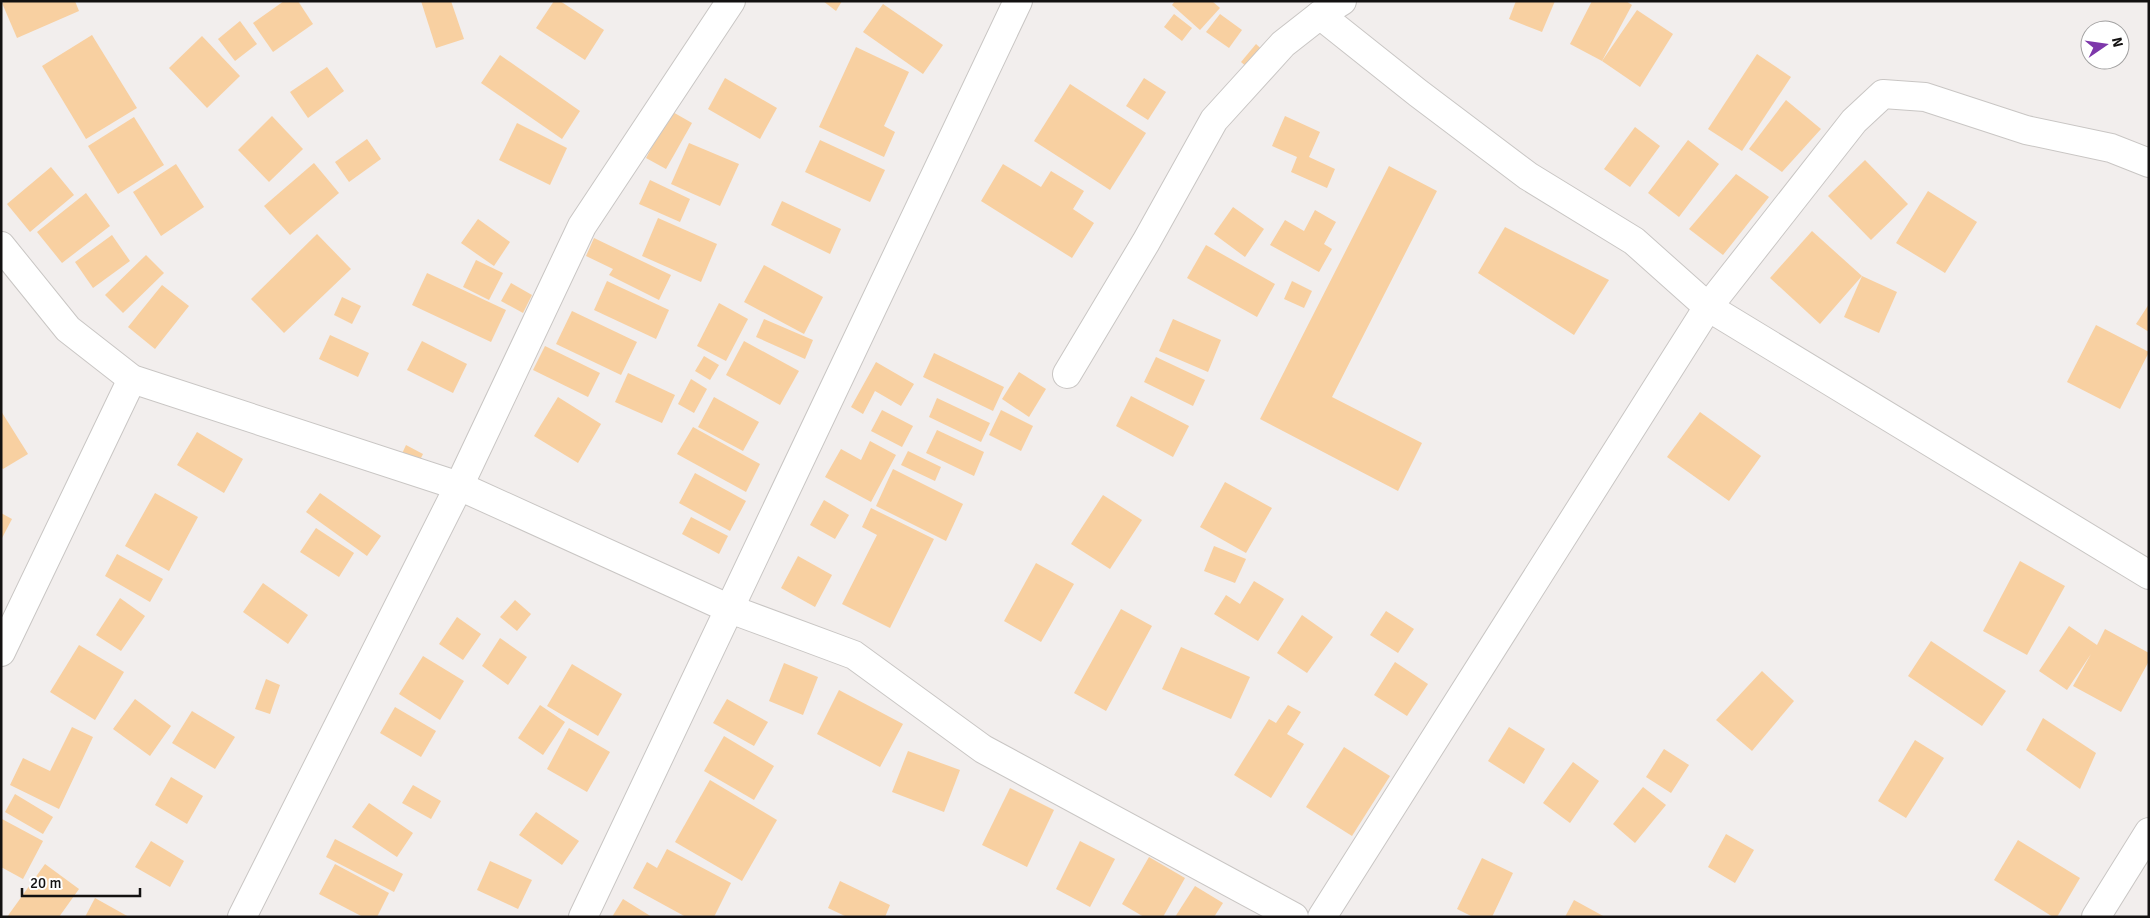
<svg xmlns="http://www.w3.org/2000/svg" width="2150" height="918" font-family="Signika,sans-serif">
	<rect width="100%" height="100%" fill="#f2eeed"/>
	<g fill="#f8d0a1">
		<polygon points="6,1 75,1 79,11 17,38 2,3"/>
		<polygon points="284,1 298,1 313,24 273,52 253,23"/>
		<polygon points="421,1 451,1 464,39 436,48"/>
		<polygon points="554,1 560,1 604,30 585,60 536,28"/>
		<polygon points="823,1 842,1 836,11"/>
		<polygon points="1175,1 1212,1 1220,8 1200,30 1172,5"/>
		<polygon points="1516,1 1555,1 1542,32 1509,19"/>
		<polygon points="1592,1 1626,1 1632,5 1602,61 1570,44"/>
		<polygon points="883,4 943,45 923,74 863,32"/>
		<polygon points="1637,10 1673,34 1640,87 1602,61"/>
		<polygon points="1174,14 1192,28 1182,41 1164,27"/>
		<polygon points="1220,14 1242,30 1229,48 1206,32"/>
		<polygon points="240,21 257,44 235,61 218,39"/>
		<polygon points="92,35 137,108 86,139 42,66"/>
		<polygon points="202,36 240,76 207,108 169,68"/>
		<polygon points="1256,44 1269,56 1255,74 1241,62"/>
		<polygon points="856,47 909,72 884,126 895,132 884,157 819,127"/>
		<polygon points="1757,54 1791,77 1742,151 1708,129"/>
		<polygon points="500,55 580,111 562,139 481,83"/>
		<polygon points="327,67 344,91 308,118 290,92"/>
		<polygon points="725,78 777,108 760,139 708,109"/>
		<polygon points="1144,78 1166,92 1148,120 1126,106"/>
		<polygon points="1070,84 1146,133 1110,190 1034,141"/>
		<polygon points="1786,100 1821,129 1782,172 1749,149"/>
		<polygon points="671,111 692,123 666,169 646,158"/>
		<polygon points="272,116 303,149 269,182 238,150"/>
		<polygon points="1285,116 1320,132 1309,157 1335,169 1327,188 1291,172 1297,157 1272,146"/>
		<polygon points="134,117 164,165 118,194 88,146"/>
		<polygon points="517,123 567,148 550,185 499,160"/>
		<polygon points="1635,127 1660,146 1630,187 1604,169"/>
		<polygon points="367,139 381,159 349,182 335,162"/>
		<polygon points="820,140 885,170 870,202 805,172"/>
		<polygon points="1688,140 1719,164 1679,217 1648,193"/>
		<polygon points="689,143 739,164 720,206 671,184"/>
		<polygon points="1865,160 1908,204 1871,240 1828,196"/>
		<polygon points="314,163 339,193 290,235 264,206"/>
		<polygon points="176,164 204,207 161,236 133,192"/>
		<polygon points="1003,164 1041,187 1051,171 1084,191 1073,209 1094,223 1072,258 981,201"/>
		<polygon points="1389,166 1437,191 1332,397 1422,443 1398,491 1260,419"/>
		<polygon points="51,167 74,195 30,232 7,204"/>
		<polygon points="1736,174 1769,197 1723,255 1689,229"/>
		<polygon points="650,180 690,199 680,222 639,204"/>
		<polygon points="1928,191 1977,222 1945,273 1896,243"/>
		<polygon points="86,193 110,226 62,263 37,232"/>
		<polygon points="782,201 841,229 830,254 771,225"/>
		<polygon points="1233,207 1264,229 1245,257 1214,234"/>
		<polygon points="1315,210 1336,222 1324,244 1332,249 1319,272 1270,245 1285,220 1304,231"/>
		<polygon points="658,218 717,244 701,282 642,256"/>
		<polygon points="478,219 510,242 494,266 461,243"/>
		<polygon points="1505,227 1609,280 1574,335 1478,273"/>
		<polygon points="1812,231 1862,276 1820,324 1770,278"/>
		<polygon points="317,234 351,269 284,333 251,299"/>
		<polygon points="112,235 130,261 93,288 75,262"/>
		<polygon points="594,238 671,275 659,300 609,275 613,269 586,256"/>
		<polygon points="1206,245 1275,284 1257,317 1187,278"/>
		<polygon points="146,255 164,273 123,313 105,295"/>
		<polygon points="476,260 503,273 489,300 463,287"/>
		<polygon points="764,265 823,297 804,334 744,302"/>
		<polygon points="427,273 506,310 491,342 412,305"/>
		<polygon points="1862,276 1897,292 1879,333 1844,317"/>
		<polygon points="607,281 669,310 656,339 594,310"/>
		<polygon points="1292,281 1312,291 1304,308 1284,299"/>
		<polygon points="511,283 532,295 523,313 501,301"/>
		<polygon points="162,285 189,306 155,349 128,327"/>
		<polygon points="342,297 361,306 352,324 334,315"/>
		<polygon points="719,303 748,319 726,361 697,346"/>
		<polygon points="2149,304 2149,332 2136,324"/>
		<polygon points="572,311 637,342 621,375 556,344"/>
		<polygon points="764,319 813,340 805,359 756,337"/>
		<polygon points="1173,319 1221,340 1208,372 1159,351"/>
		<polygon points="2096,325 2149,352 2120,409 2067,382"/>
		<polygon points="330,335 369,353 358,377 319,359"/>
		<polygon points="422,341 467,364 453,393 407,370"/>
		<polygon points="744,341 799,371 780,405 726,375"/>
		<polygon points="545,346 600,373 588,397 533,370"/>
		<polygon points="934,353 1004,387 993,411 923,377"/>
		<polygon points="704,356 719,365 710,380 695,371"/>
		<polygon points="1156,357 1205,380 1193,406 1144,382"/>
		<polygon points="876,362 914,384 901,406 875,391 863,414 851,407"/>
		<polygon points="1019,372 1046,389 1029,417 1002,399"/>
		<polygon points="628,373 675,395 662,423 615,402"/>
		<polygon points="691,379 707,389 694,413 678,404"/>
		<polygon points="1131,396 1189,426 1173,457 1116,426"/>
		<polygon points="558,397 601,424 578,463 534,436"/>
		<polygon points="714,397 759,422 743,451 698,427"/>
		<polygon points="937,398 990,423 981,442 929,417"/>
		<polygon points="882,410 913,426 902,447 871,431"/>
		<polygon points="1001,410 1033,426 1021,451 989,435"/>
		<polygon points="1,411 28,454 3,469 1,467"/>
		<polygon points="1700,412 1761,456 1729,501 1667,457"/>
		<polygon points="693,427 760,464 746,492 677,454"/>
		<polygon points="937,430 984,452 974,476 926,453"/>
		<polygon points="197,432 243,459 224,493 177,465"/>
		<polygon points="870,441 896,455 871,502 825,477 841,449 861,460"/>
		<polygon points="406,445 423,454 417,466 400,458"/>
		<polygon points="908,451 941,467 935,481 901,465"/>
		<polygon points="893,469 963,504 946,541 876,506"/>
		<polygon points="695,473 746,501 730,531 679,503"/>
		<polygon points="1225,482 1272,508 1246,553 1200,527"/>
		<polygon points="155,493 198,517 169,571 125,546"/>
		<polygon points="320,493 381,536 367,556 306,512"/>
		<polygon points="1103,495 1142,520 1110,569 1071,544"/>
		<polygon points="824,500 849,515 835,539 810,525"/>
		<polygon points="871,508 934,539 890,628 842,604 877,535 862,527"/>
		<polygon points="1,513 12,519 1,540"/>
		<polygon points="691,517 728,536 719,554 682,534"/>
		<polygon points="316,528 354,553 339,577 300,552"/>
		<polygon points="1214,546 1246,559 1235,583 1204,571"/>
		<polygon points="117,554 163,579 150,602 105,576"/>
		<polygon points="798,556 832,575 815,607 781,588"/>
		<polygon points="2020,561 2065,586 2027,655 1983,631"/>
		<polygon points="1036,563 1074,584 1041,642 1004,621"/>
		<polygon points="1254,581 1284,599 1258,641 1214,614 1226,595 1240,604"/>
		<polygon points="263,583 308,615 288,644 243,612"/>
		<polygon points="120,598 145,616 121,651 96,635"/>
		<polygon points="515,600 531,614 517,631 500,617"/>
		<polygon points="1121,609 1152,626 1106,711 1074,693"/>
		<polygon points="1386,611 1414,629 1398,653 1370,635"/>
		<polygon points="1302,615 1333,637 1307,673 1277,653"/>
		<polygon points="457,617 481,634 463,660 439,644"/>
		<polygon points="2069,626 2097,645 2105,629 2149,653 2149,661 2121,712 2073,686 2091,654 2067,690 2039,671"/>
		<polygon points="500,638 527,657 508,685 482,666"/>
		<polygon points="1931,641 2006,691 1982,726 1908,676"/>
		<polygon points="79,645 124,672 95,720 50,692"/>
		<polygon points="1181,647 1250,677 1231,719 1162,689"/>
		<polygon points="423,656 464,681 440,720 399,694"/>
		<polygon points="1395,662 1428,684 1407,716 1374,695"/>
		<polygon points="784,663 818,677 803,715 769,701"/>
		<polygon points="572,664 622,694 598,736 547,706"/>
		<polygon points="1762,671 1794,701 1752,751 1716,720"/>
		<polygon points="266,679 280,685 270,714 255,709"/>
		<polygon points="839,690 903,724 880,767 817,734"/>
		<polygon points="135,699 171,726 150,756 113,729"/>
		<polygon points="727,699 768,722 754,746 713,723"/>
		<polygon points="540,705 565,722 543,755 518,738"/>
		<polygon points="1288,705 1301,712 1287,734 1304,744 1271,798 1234,775 1269,719 1276,723"/>
		<polygon points="395,707 436,731 421,757 380,733"/>
		<polygon points="192,711 235,737 215,769 172,743"/>
		<polygon points="2043,718 2096,753 2080,789 2026,750"/>
		<polygon points="72,727 93,737 59,809 10,785 23,758 50,771"/>
		<polygon points="1509,727 1545,749 1524,784 1488,761"/>
		<polygon points="569,728 610,752 587,792 547,769"/>
		<polygon points="724,736 774,766 754,800 704,771"/>
		<polygon points="1915,740 1944,758 1906,818 1878,801"/>
		<polygon points="1344,747 1390,776 1352,836 1306,807"/>
		<polygon points="1664,749 1689,765 1671,793 1646,777"/>
		<polygon points="908,751 960,770 944,812 892,792"/>
		<polygon points="1573,762 1599,781 1570,823 1543,803"/>
		<polygon points="171,777 203,796 187,824 155,805"/>
		<polygon points="710,780 777,820 742,881 675,842"/>
		<polygon points="413,785 441,801 431,819 402,803"/>
		<polygon points="1643,787 1666,805 1635,843 1613,824"/>
		<polygon points="1010,788 1054,810 1027,867 982,845"/>
		<polygon points="15,794 53,817 43,834 5,812"/>
		<polygon points="369,803 413,833 397,857 352,827"/>
		<polygon points="536,812 579,841 562,865 519,835"/>
		<polygon points="2,819 43,841 23,879 1,867"/>
		<polygon points="1726,834 1754,850 1735,883 1708,867"/>
		<polygon points="335,839 403,874 394,892 326,857"/>
		<polygon points="2018,840 2080,878 2057,917 2053,917 1994,880"/>
		<polygon points="151,841 184,861 170,887 135,867"/>
		<polygon points="1080,841 1115,859 1090,907 1056,889"/>
		<polygon points="667,849 731,883 714,917 686,917 633,888 647,862 657,868"/>
		<polygon points="1149,857 1185,878 1163,917 1144,917 1122,904"/>
		<polygon points="1482,858 1513,873 1492,917 1473,917 1457,909"/>
		<polygon points="490,861 532,880 518,909 477,890"/>
		<polygon points="45,864 79,889 59,917 7,917"/>
		<polygon points="335,864 389,893 377,917 363,917 319,894"/>
		<polygon points="840,881 890,905 885,917 847,917 828,908"/>
		<polygon points="1195,886 1223,903 1214,917 1175,917"/>
		<polygon points="95,898 129,917 85,917"/>
		<polygon points="623,899 652,917 612,917"/>
		<polygon points="1574,900 1605,917 1565,917"/>
	</g>
	<g fill="none" stroke-linecap="round" stroke-linejoin="round">
		<defs>
			<g id="minor">
				<polyline points="1320,15 1418,93 1528,176 1634,241 1708,307 2149,575"/>
				<polyline points="1,246 68,329 132,379 459,486 730,609 854,655 983,749 1294,917"/>
				<polyline points="1067,374 1146,242 1214,120 1283,44 1320,15 1342,1"/>
				<polyline points="1,652 132,379"/>
				<polyline points="242,917 459,486 582,226 731,1"/>
				<polyline points="583,917 1018,1"/>
				<polyline points="1322,917 1708,307 1854,121 1883,94 1925,97 2026,130 2111,148 2149,163"/>
				<polyline points="2096,917 2149,832"/>
			</g>
		</defs>
		<use href="#minor" stroke="#c9c6c4" stroke-width="30"/>
		<use href="#minor" stroke="#fff" stroke-width="28"/>
	</g>
	<rect width="2150" height="918" fill="none" stroke="#131111" stroke-width="5"/>
	<g transform="translate(2105 45) rotate(77)"><circle r="24" fill="#ffffff" stroke="#a1a0a0"/>
	<path d="M0-4L9 19L0 12L-9 19Z" fill="#7d37aa"/>
	<text y="-8" font-size="14" font-weight="bold" text-anchor="middle" fill="#131111">N</text>
	</g>
	<path d="M22 888v8h118v-8" fill="none" stroke="#131111" stroke-width="2.5"/>
	<text x="30" y="888" font-size="15" fill="#131111" stroke="#ffffff" stroke-width="4" paint-order="stroke">20 m</text>
</svg>
